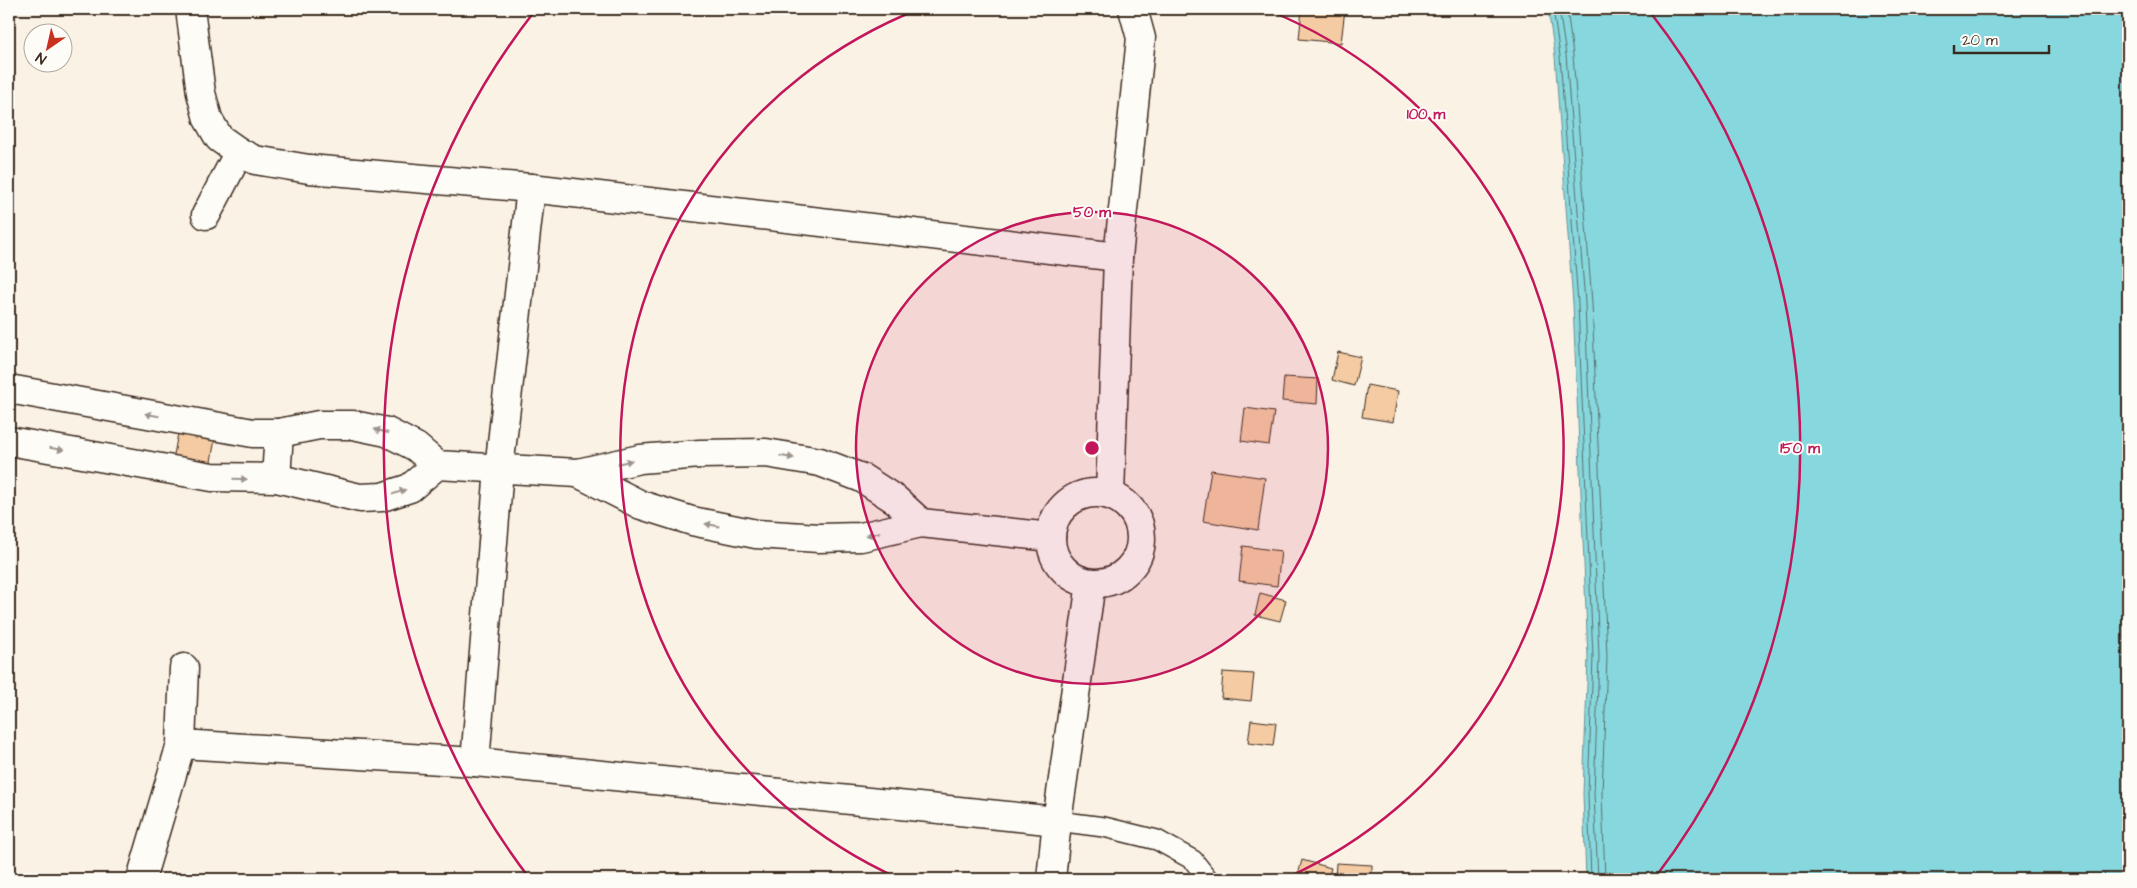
<svg xmlns="http://www.w3.org/2000/svg" width="2137" height="888" font-family="'Architects Daughter',sans-serif">
	<rect width="100%" height="100%" fill="#fbf2e6"/>
	<filter id="ink" filterUnits="userSpaceOnUse"><feTurbulence type="fractalNoise" baseFrequency=".02" numOctaves="2"/><feDisplacementMap in="SourceGraphic" scale="10" xChannelSelector="R" yChannelSelector="G"/><feConvolveMatrix kernelMatrix="1 2 1 2 8 2 1 2 1" color-interpolation-filters="sRGB"/></filter>
	<g filter="url(#ink)">
		<polygon fill="#87d8de" stroke="#699291" points="1548,9 2128,9 2128,879 1586,879 1583,794 1588,657 1573,304 1555,56"/>
		<g fill="none" stroke-linecap="round" stroke-linejoin="round">
			<g stroke="#59706b" stroke-width="1">
				<polyline points="1553,9 1560,56 1578,304 1593,657 1588,794 1591,879"/>
				<polyline points="1559,9 1566,55 1585,303 1599,657 1594,794 1598,879"/>
				<polyline points="1567,9 1573,55 1592,303 1607,657 1602,794 1605,879"/>
			</g>
		</g>
		<g fill="#f4cba3" stroke="#3b2a1e">
			<polygon points="1302,9 1345,9 1341,43 1299,39"/>
			<polygon points="1338,352 1361,357 1354,386 1332,380"/>
			<polygon points="1284,377 1318,379 1317,404 1282,401"/>
			<polygon points="1367,385 1398,391 1393,422 1362,417"/>
			<polygon points="1245,408 1274,412 1269,445 1241,441"/>
			<polygon points="178,433 215,439 210,467 173,460"/>
			<polygon points="1211,470 1265,478 1258,530 1203,521"/>
			<polygon points="1243,546 1281,551 1277,586 1239,581"/>
			<polygon points="1260,593 1286,600 1280,621 1255,615"/>
			<polygon points="1223,672 1254,674 1251,701 1221,698"/>
			<polygon points="1251,720 1276,723 1273,746 1248,743"/>
			<polygon points="1302,860 1331,868 1328,879 1297,879"/>
			<polygon points="1336,863 1372,865 1372,879 1335,879"/>
		</g>
		<g fill="none" stroke-linecap="round" stroke-linejoin="round">
			<defs>
				<polyline id="service" points="1057,821 1104,827 1157,840 1193,860 1208,879"/>
				<g id="minor">
					<polyline points="190,9 201,93 208,119 219,138 239,152 255,160 309,169 531,188 1118,257"/>
					<polyline points="206,215 239,152"/>
					<polyline points="9,389 253,433 279,433 319,425 353,425 387,432 416,447 437,465 578,473 640,459 700,454 766,453 820,462 862,478 896,500 921,523"/>
					<polyline points="9,441 212,477 276,478 360,498 382,497 410,488 437,465"/>
					<polyline points="578,473 641,505 692,521 756,534 819,538 861,537 921,523 1051,537"/>
					<polyline points="276,478 279,433"/>
					<circle cx="1096" cy="538" r="45"/>
					<polyline points="1110,495 1118,257 1141,38 1133,9"/>
					<polyline points="181,744 475,762 1057,821"/>
					<polyline points="475,762 499,469 531,188"/>
					<polyline points="141,879 181,744 184,668"/>
					<polyline points="1051,879 1057,821 1091,583"/>
				</g>
			</defs>
			<use href="#service" stroke="#3b2a1e" stroke-width="22"/>
			<use href="#minor" stroke="#3b2a1e" stroke-width="31"/>
			<use href="#service" stroke="#fdfcf7" stroke-width="19"/>
			<use href="#minor" stroke="#fdfcf7" stroke-width="28"/>
		</g>
		<defs><path id="oneway-solid" d="M-6-.8H1V-3.2L6.5 0L1 3.2V.8H-6Z" transform="scale(1.25)"/></defs>
		<g fill="#9c938a">
			<use href="#oneway-solid" transform="translate(152 415) rotate(-170)"/>
			<use href="#oneway-solid" transform="translate(381 431) rotate(-165)"/>
			<use href="#oneway-solid" transform="translate(57 449) rotate(10)"/>
			<use href="#oneway-solid" transform="translate(787 457) rotate(9)"/>
			<use href="#oneway-solid" transform="translate(625 462) rotate(-13)"/>
			<use href="#oneway-solid" transform="translate(240 479) rotate(1)"/>
			<use href="#oneway-solid" transform="translate(399 492) rotate(-20)"/>
			<use href="#oneway-solid" transform="translate(712 525) rotate(-169)"/>
			<use href="#oneway-solid" transform="translate(873 534) rotate(167)"/>
		</g>
	</g>
	<circle cx="1092" cy="448" r="236" fill="#c2185b" fill-opacity=".12"/>
	<g fill="none" stroke="#c2185b" stroke-width="2.5">
		<circle cx="1092" cy="448" r="236"/>
		<path d="M900 879A472 472 0 0 1 919 9M1265 9A472 472 0 0 1 1284 879"/>
		<path d="M530 879A708 708 0 0 1 534 12M1650 12A708 708 0 0 1 1654 879"/>
	</g>
	<circle cx="1092" cy="448" r="8" fill="#c2185b" stroke="#fdfcf7" stroke-width="2.5"/>
	<g font-size="15" text-anchor="middle" font-weight="bold" fill="#c2185b" stroke="#fdfcf7" stroke-width="4" stroke-linejoin="round" paint-order="stroke">
		<text x="1426" y="119">100 m</text>
		<text x="1092" y="217">50 m</text>
		<text x="1800" y="453">150 m</text>
	</g>
	<rect width="2137" height="888" fill="none" stroke="#fdfcf7" stroke-width="30"/>
	<rect x="15" y="15" width="2107" height="858" fill="none" stroke="#3b2a1e" stroke-width="2" filter="url(#ink)"/>
	<g transform="translate(48 48) rotate(214)"><circle r="24" fill="#fdfcf7" stroke="#afa8a0"/>
	<path d="M0-4L9 19L0 12L-9 19Z" fill="#c8321e"/>
	<text y="-8" font-size="14" font-weight="bold" text-anchor="middle" fill="#3b2a1e">N</text>
	</g>
	<path d="M1954 45v8h95v-8" fill="none" stroke="#3b2a1e" stroke-width="2.5"/>
	<text x="1962" y="45" font-size="15" fill="#3b2a1e" stroke="#fdfcf7" stroke-width="4" paint-order="stroke">20 m</text>
</svg>
